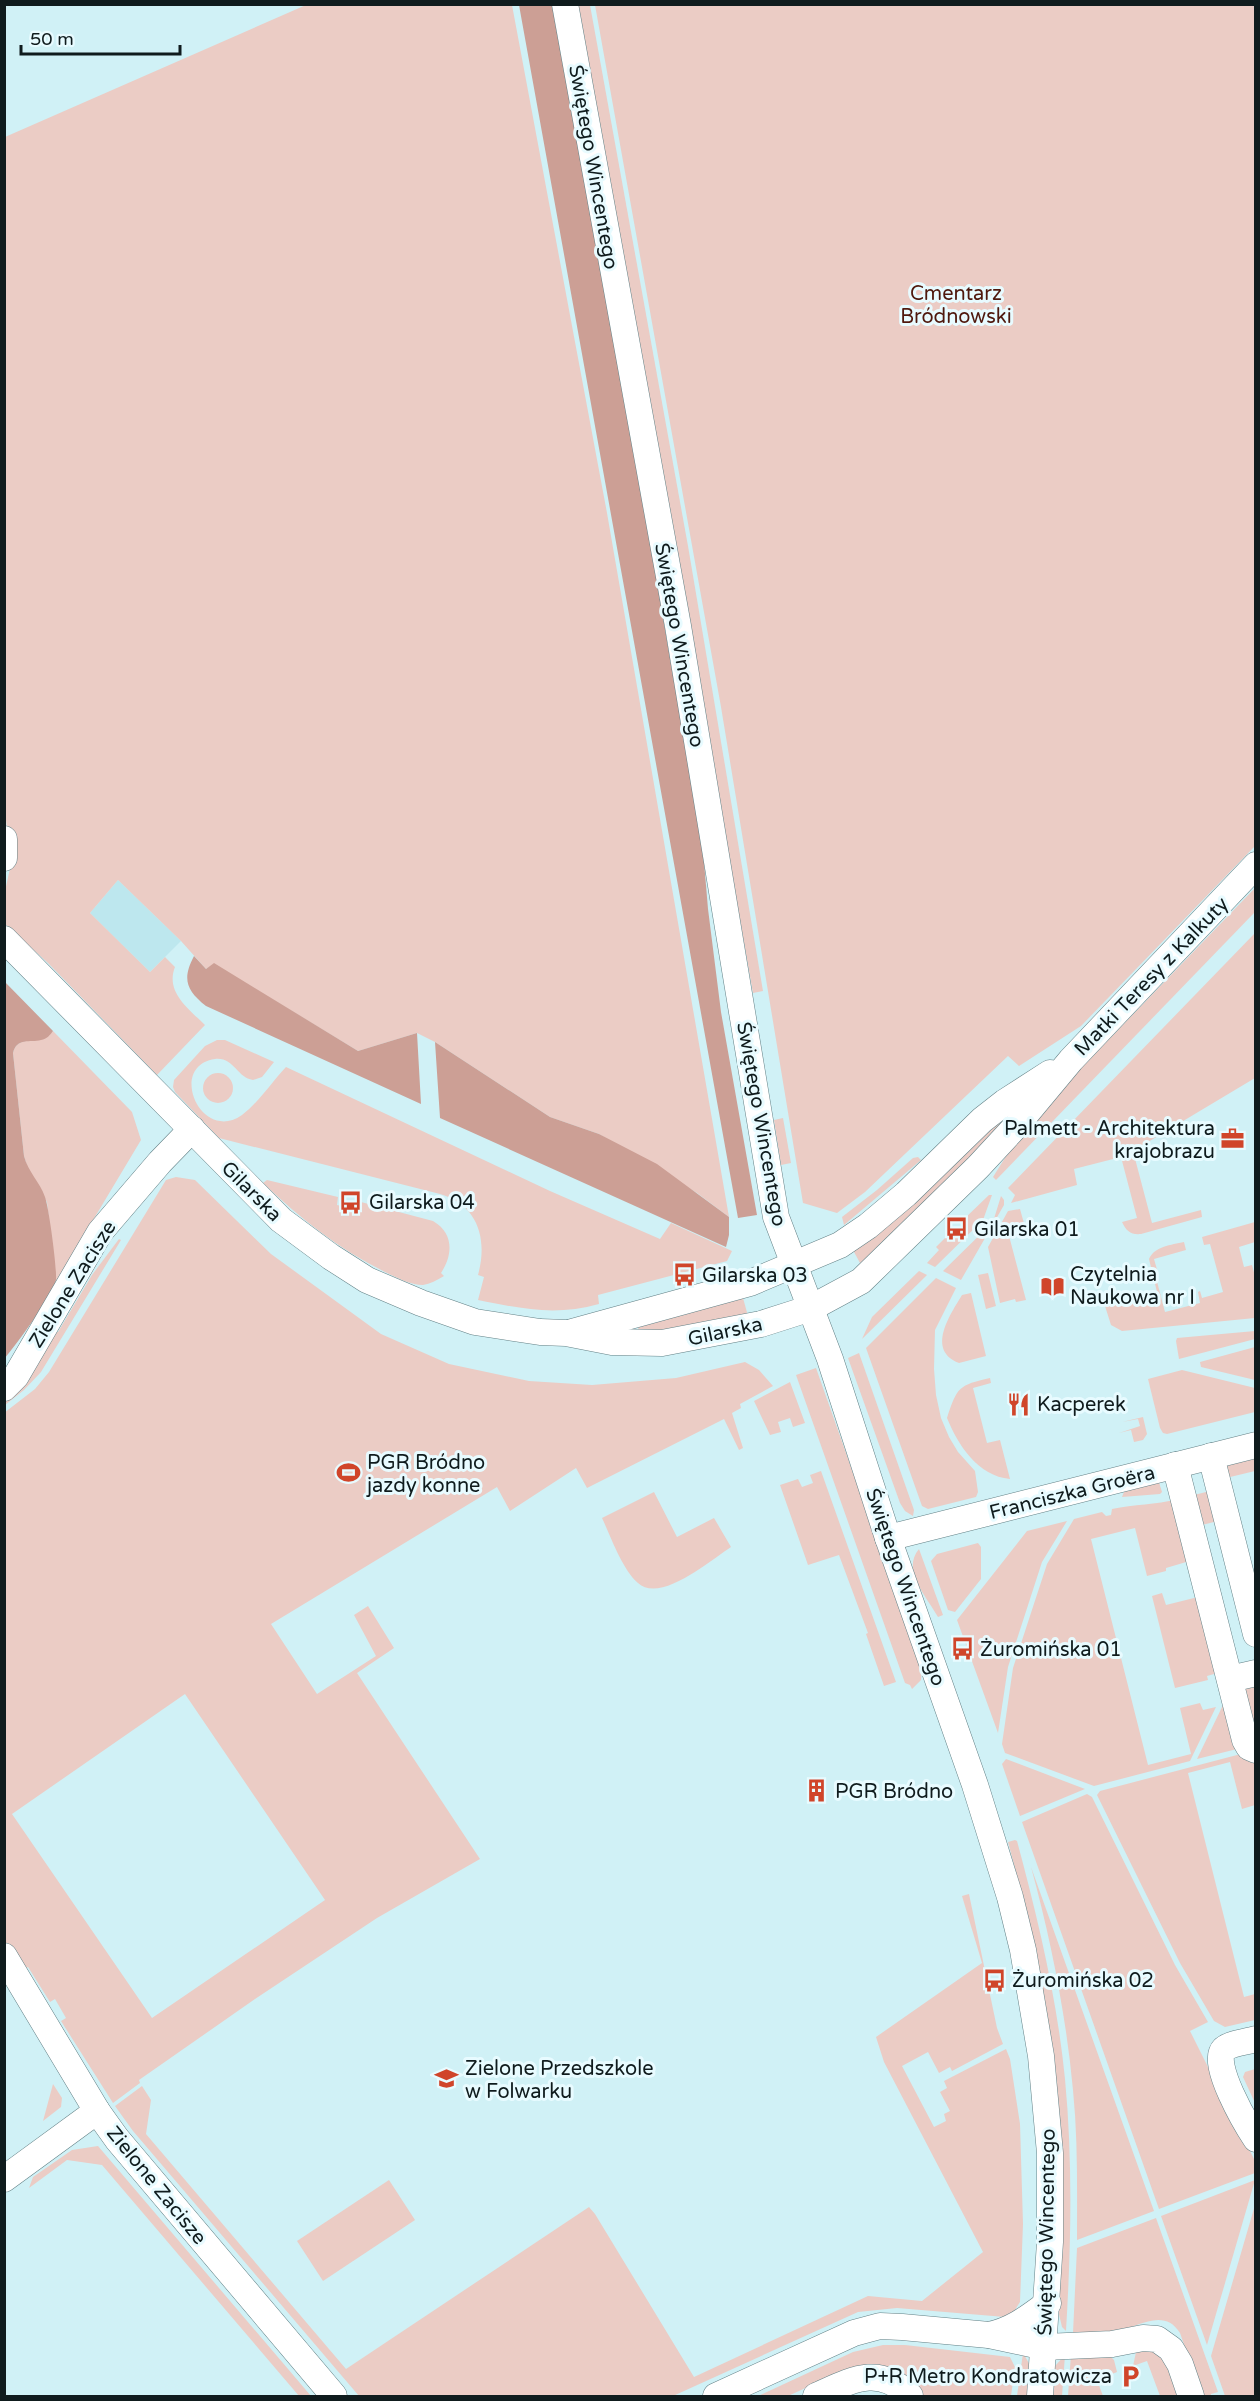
<svg xmlns="http://www.w3.org/2000/svg" width="1260" height="2401" font-family="'Varela Round',sans-serif">
	<rect width="100%" height="100%" fill="#d0f1f6"/>
	<polygon fill="#bde7ee" points="118,880 181,941 150,972 90,913"/>
	<g fill="#ebccc5" fill-rule="evenodd">
		<path d="M306,5h206l95,508 122,704 -32,-24 -98,-59 -49,-17 -115,-75 -18,-9 -59,18 -144,-87 -8,5 -25,-28 -63,-61 -28,33 60,59 15,-15 10,10c-10,25 14,42 30,58l-48,50 -109,-112 -43,-39v-33l6,-27 -7,-61 1,-666z"/>
		<polygon points="576,5 590,5 688,546 763,991 753,993"/>
		<polygon points="595,5 1255,5 1255,846 1081,1026 1019,1066 1008,1056 865,1192 837,1213 803,1203 721,707"/>
		<polygon points="1255,888 1255,912 996,1180 993,1177 1013,1145 1060,1090"/>
		<path d="M1255,933v145l-122,73 19,72 49,-13 1,7 -61,17c-10,1 -15,-3 -19,-12l15,-4 -16,-61 -47,12 3,16 -66,18 4,-8 -7,-7z"/>
		<path d="M53,1031l79,81 9,28 -85,142 -9,-80 -19,-33 -4,-13 -11,-103c4,-19 27,-8 40,-22z"/>
		<path d="M217,1040h8l49,22 -12,15 -9,3c-16,-2 -19,-23 -38,-21 -48,7 -14,85 27,56 16,-12 30,-33 44,-48l264,124 110,48 11,-16 61,28 -5,10 -129,34 1,9c-43,12 -77,5 -121,-4l6,-23 -6,-2c10,-36 0,-70 -38,-81l-221,-56 -44,-46 -2,-5 1,-7 31,-34z"/>
		<circle cx="218" cy="1088" r="15"/>
		<polygon points="1006,1115 1010,1117 895,1237 860,1263 853,1250"/>
		<polygon points="783,1118 791,1163 781,1165 774,1120"/>
		<polygon points="918,1157 921,1160 844,1225 842,1217 877,1190 913,1158"/>
		<path d="M176,1177l19,3 76,74 110,80 68,30 80,17 63,4 84,-7 69,-16 14,8 14,16 -33,18 1,4 -9,5 11,35 -4,2 -15,-31 -137,69 -11,-20 -66,43 -13,-24 -226,137 46,70 59,-38 -22,-41 14,-9 26,42 -37,25 123,186 -103,59 -122,81 -116,81 1,3 -27,20 -52,-82 5,-3 -11,-19 -5,3 -22,-35 -7,4 -16,-28 -1,-530 31,-24 14,-17 117,-192zM185,1694l140,206 -173,118 -140,-204z"/>
		<path d="M267,1180l71,17 -1,8 22,5 2,-8 72,19c21,12 20,34 8,52l3,3c-7,4 -14,8 -21,9 -13,0 -25,-7 -36,-12 -47,-23 -86,-54 -124,-90z"/>
		<polygon points="989,1195 992,1195 983,1220 935,1267 927,1263 939,1250 936,1247 948,1235 951,1238 965,1225 962,1221"/>
		<polygon points="1001,1196 1004,1200 1004,1205 961,1280 943,1271 993,1222"/>
		<polygon points="1020,1209 1025,1227 1008,1232 1026,1300 1016,1302 1015,1299 1000,1303 988,1247 1008,1211"/>
		<path d="M1255,1222v20l-16,5 5,20 8,-2 3,11v42l-133,13 -11,-6 -6,-19 52,-14 -8,-33c6,-13 22,-14 35,-17l2,8 -32,9 4,14 -3,1 10,38 35,-9 -2,-11 2,-1 2,7 21,-6 -13,-48 -6,1 -2,-8z"/>
		<polygon points="119,1239 121,1240 41,1372 24,1390 5,1405 5,1396 50,1332 58,1332 92,1275"/>
		<polygon points="919,1271 927,1275 862,1339 872,1317"/>
		<polygon points="988,1273 996,1306 986,1309 978,1275"/>
		<polygon points="936,1278 956,1288 935,1330 934,1369 936,1395 941,1418 949,1437 958,1452 975,1471 978,1492 976,1497 928,1509 922,1506 866,1348"/>
		<path d="M971,1293l15,63 -27,7c-33,-13 -9,-48 3,-68z"/>
		<polygon points="743,1298 748,1316 693,1328 639,1333 638,1329 639,1327"/>
		<polygon points="1255,1331 1255,1339 1179,1359 1176,1341 1177,1338"/>
		<polygon points="1255,1347 1255,1380 1201,1367 1200,1362"/>
		<polygon points="859,1353 914,1510 913,1516 905,1511 900,1503 848,1358"/>
		<polygon points="816,1368 922,1668 921,1680 912,1689 910,1685 905,1683 796,1375"/>
		<polygon points="1182,1370 1255,1388 1255,1412 1167,1434 1163,1433 1160,1428 1148,1379"/>
		<path d="M990,1378l1,5 -18,5 14,55 13,-3 10,39c-32,-3 -52,-34 -63,-61 10,-31 12,-33 43,-40z"/>
		<polygon points="790,1382 805,1423 793,1427 790,1418 778,1422 781,1432 770,1435 754,1401"/>
		<polygon points="1143,1417 1147,1434 1143,1440 1134,1442 1131,1430 1119,1433 1140,1426 1138,1419 1122,1422"/>
		<polygon points="1255,1454 1255,1471 1226,1478 1226,1464"/>
		<polygon points="821,1471 896,1682 884,1686 866,1634 868,1633 839,1555 808,1565 780,1485 798,1479 802,1487 813,1483 810,1475"/>
		<polygon points="1158,1479 1162,1492 1160,1494 1122,1497 1126,1487"/>
		<polygon points="1210,1491 1218,1521 1198,1526 1190,1496"/>
		<path d="M654,1492l23,45 37,-19 17,29c-20,13 -71,57 -93,36 -16,-14 -27,-46 -36,-65z"/>
		<path d="M1177,1499l16,61 -27,8v3l-19,5 -12,-48 -44,11 57,226 43,-11 -11,-46 20,-5 3,7 13,-3 -26,54 -96,25 -89,-33 -3,-9 11,-76 34,-104 27,-45 28,-7 4,4 5,-1 1,-6c22,-5 44,-4 65,-10z"/>
		<polygon points="1067,1521 1042,1562 1008,1667 998,1733 957,1620 1027,1531"/>
		<polygon points="978,1543 981,1547 981,1579 955,1612 948,1610 931,1561 937,1554"/>
		<path d="M919,1549l24,66 -5,2c-11,-20 -37,-47 -19,-68z"/>
		<polygon points="1162,1593 1166,1605 1202,1596 1221,1672 1207,1676 1208,1680 1175,1688 1152,1596"/>
		<polygon points="1255,1679 1256,1742 1243,1703 1245,1688"/>
		<polygon points="1229,1703 1241,1748 1197,1759 1223,1705"/>
		<polygon points="1249,1754 1255,1756 1255,1805 1242,1809 1230,1762 1188,1773 1244,1997 1255,1994 1255,2020 1225,2027 1214,2021 1180,1963 1097,1795 1100,1791 1237,1755"/>
		<polygon points="1006,1759 1085,1789 1020,1816 1002,1764"/>
		<polygon points="1087,1794 1092,1797 1175,1965 1208,2022 1190,2031 1255,2161 1255,2173 1159,2209 1022,1822"/>
		<path d="M1015,1840l2,1c21,78 40,157 48,238 8,84 6,168 1,252l-4,-4 -4,-17 1,-197 -4,-44 -25,-144 -22,-83z"/>
		<path d="M1031,1867l123,344 -77,29c0,-50 1,-100 -4,-150 -7,-75 -22,-150 -42,-223z"/>
		<polygon points="969,1894 997,2028 1003,2044 952,2071 950,2067 939,2073 928,2052 902,2066 934,2127 946,2121 944,2114 950,2111 940,2092 947,2088 944,2081 1006,2049 1010,2059 1020,2124 1023,2224 1020,2302 1013,2313 1005,2317 897,2308 858,2312 673,2396 359,2396 133,2131 115,2106 142,2086 151,2100 146,2134 346,2369 589,2207 595,2214 694,2377 868,2296 922,2301 983,2252 884,2062 876,2037 982,1963 962,1896"/>
		<polygon points="1255,2069 1256,2069 1255,2103 1243,2077 1245,2072"/>
		<polygon points="53,2084 62,2098 61,2107 43,2121"/>
		<polygon points="98,2146 311,2396 299,2396 102,2165 67,2160 29,2188 33,2177 72,2150"/>
		<polygon points="389,2180 415,2220 323,2281 297,2241"/>
		<polygon points="1255,2180 1207,2345 1161,2216"/>
		<polygon points="1255,2205 1255,2396 1225,2396 1211,2356"/>
		<path d="M1156,2218l62,174 -7,2v2h-9l-22,-63c-16,-26 -42,-6 -64,-1 -14,2 -30,3 -43,1l4,-85z"/>
		<polygon points="883,2345 905,2345 1010,2357 1015,2367 1011,2396 924,2396 920,2391 845,2370 788,2396 758,2396 853,2352"/>
		<polygon points="1151,2350 1164,2359 1181,2396 1160,2396 1147,2361 1133,2366 1136,2352"/>
		<polygon points="1023,2353 1030,2365 1027,2395 1017,2396"/>
		<polygon points="1071,2354 1110,2356 1114,2360 1117,2372 1097,2380 1103,2396 1068,2396"/>
		<polygon points="1065,2355 1062,2396 1052,2396 1055,2366"/>
	</g>
	<g fill="#cc9f95">
		<polygon points="519,5 552,5 652,553 703,850 708,909 721,1012 757,1215 738,1218"/>
		<path d="M194,956l12,13 8,-6 144,88 59,-18 4,71 -215,-98c-20,-16 -24,-27 -12,-50z"/>
		<path d="M4,981l49,50c-3,4 -6,8 -12,9 -11,3 -24,-3 -28,13l11,103c4,16 16,26 21,41 4,11 12,71 11,83 -2,14 -41,66 -51,78z"/>
		<polygon points="435,1042 550,1117 599,1134 657,1164 729,1217 729,1235 726,1247 440,1118"/>
	</g>
	<g fill="none" stroke-linecap="round" stroke-linejoin="round">
		<defs>
			<g id="minor">
				<polyline points="565,4 678,626 776,1217 830,1359 888,1538 975,1785 1010,1897 1023,1950 1041,2056 1050,2153 1050,2242 1040,2396"/>
				<polyline points="4,839 4,858"/>
				<polyline points="4,939 281,1220 331,1257 367,1280 421,1303 475,1322 540,1332 566,1333 612,1342 662,1343 761,1324 811,1308 861,1281 978,1167 1016,1126 1071,1060 1256,865"/>
				<polyline points="572,1332 750,1283 840,1245 868,1226 906,1194 982,1120 1005,1102 1050,1073"/>
				<polyline points="4,1388 16,1376 100,1232 160,1162 192,1129"/>
				<polyline points="1211,1456 1256,1634"/>
				<polyline points="1175,1465 1245,1740 1249,1747 1256,1750"/>
				<polyline points="888,1538 1256,1445"/>
				<polyline points="1230,1679 1256,1673"/>
				<polyline points="4,1956 97,2111 117,2139 334,2396"/>
				<path d="M1256,2039c-10,3 -25,4 -32,10 -14,14 22,75 32,90"/>
				<polyline points="4,2179 97,2111"/>
				<path d="M989,2335c24,-5 40,-18 59,-32"/>
				<polyline points="716,2396 854,2333 880,2326 902,2327 989,2335 1045,2347 1112,2344 1143,2338 1157,2339 1171,2349 1180,2364 1191,2396"/>
				<path d="M816,2396c34,-15 63,-33 94,0"/>
			</g>
		</defs>
		<use href="#minor" stroke="#638186" stroke-width="27"/>
		<use href="#minor" stroke="#fff" stroke-width="26"/>
	</g>
	<defs>
		<symbol id="office-bare" viewBox="-9 -9 18 18"><path d="M-6-3h4V-5.5h4V-3h4V5H-6ZM-1-4.5V-3h2v-1.5ZM-6 0V1H6V0Z" fill="#d0452a" stroke="#e8fbff" stroke-width="2.5" paint-order="stroke"/></symbol>
		<symbol id="bus-bare" viewBox="-9 -9 18 18"><path d="M-5-6H5V4H4V6H2V4H-2V6H-4V4H-5ZM-3.5-4V0h7V-4ZM-3.5 1.2v1.5H-2V1.2ZM2 1.2v1.5H3.5V1.2Z" fill="#d0452a" stroke="#e8fbff" stroke-width="2.5" paint-order="stroke"/></symbol>
		<symbol id="library-bare" viewBox="-9 -9 18 18"><path d="M-6-4Q-3-5.5-.7-3.5V5Q-3 3-6 4ZM6-4Q3-5.5 .7-3.5V5Q3 3 6 4Z" fill="#d0452a" stroke="#e8fbff" stroke-width="2.5" paint-order="stroke"/></symbol>
		<symbol id="restaurant-bare" viewBox="-9 -9 18 18"><path d="M-5-6h1v4h1v-4h1v4h1v-4h1v5L-1.5 .5V6h-2V.5L-5-1ZM5-6V6H3V1.5H1.5Q1.5-4 5-6Z" fill="#d0452a" stroke="#e8fbff" stroke-width="2.5" paint-order="stroke"/></symbol>
		<symbol id="stadium-bare" viewBox="-9 -9 18 18"><path d="M0-5a6.5 5 0 1 0 0 10a6.5 5 0 1 0 0-10ZM-3.5-1.8h7v3.6h-7Z" fill="#d0452a" stroke="#e8fbff" stroke-width="2.5" paint-order="stroke"/></symbol>
		<symbol id="building-bare" viewBox="-9 -9 18 18"><path d="M-4-6H4V6H1V3H-1V6H-4ZM-2.5-4.3h1.7v1.8h-1.7ZM.8-4.3h1.7v1.8H.8ZM-2.5-1h1.7V.8h-1.7ZM.8-1h1.7V.8H.8Z" fill="#d0452a" stroke="#e8fbff" stroke-width="2.5" paint-order="stroke"/></symbol>
		<symbol id="school-bare" viewBox="-9 -9 18 18"><path d="M0-5L7-2L0 1L-7-2ZM-4 1L0 2.5L4 1V4Q0 6-4 4Z" fill="#d0452a" stroke="#e8fbff" stroke-width="2.5" paint-order="stroke"/></symbol>
		<symbol id="parking-bare" viewBox="-9 -9 18 18"><path d="M-3.5-5.5H1a3.5 3.5 0 0 1 0 7H-1V5.5H-3.5ZM-1-3.4V-.6H.8a1.4 1.4 0 0 0 0-2.8Z" fill="#d0452a" stroke="#e8fbff" stroke-width="2.5" paint-order="stroke"/></symbol>
	</defs>
	<g fill-rule="evenodd">
		<use href="#office-bare" x="1216" y="1122" width="33" height="33"/>
		<use href="#bus-bare" x="334" y="1186" width="33" height="33"/>
		<use href="#bus-bare" x="940" y="1212" width="33" height="33"/>
		<use href="#bus-bare" x="668" y="1258" width="33" height="33"/>
		<use href="#library-bare" x="1036" y="1270" width="33" height="33"/>
		<use href="#restaurant-bare" x="1002" y="1388" width="33" height="33"/>
		<use href="#stadium-bare" x="332" y="1456" width="33" height="33"/>
		<use href="#bus-bare" x="946" y="1632" width="33" height="33"/>
		<use href="#building-bare" x="800" y="1774" width="33" height="33"/>
		<use href="#bus-bare" x="978" y="1964" width="33" height="33"/>
		<use href="#school-bare" x="430" y="2062" width="33" height="33"/>
		<use href="#parking-bare" x="1114" y="2360" width="33" height="33"/>
	</g>
	<g text-anchor="middle" stroke-width="6" stroke-linejoin="round" paint-order="stroke">
		<g font-size="20" fill="#0f1b1d" stroke="#e8fbff">
			<text transform="translate(594 167) rotate(80)" y="7">Świętego Wincentego</text>
			<text transform="translate(680 645) rotate(80)" y="7">Świętego Wincentego</text>
			<text transform="translate(1151 976) rotate(-46)" y="7">Matki Teresy z Kalkuty</text>
			<text transform="translate(762 1124) rotate(80)" y="7">Świętego Wincentego</text>
			<text transform="translate(252 1191) rotate(45)" y="7">Gilarska</text>
			<text transform="translate(72 1284) rotate(-58)" y="7">Zielone Zacisze</text>
			<text transform="translate(725 1331) rotate(-12)" y="7">Gilarska</text>
			<text transform="translate(1072 1492) rotate(-14)" y="7">Franciszka Groëra</text>
			<text transform="translate(906 1587) rotate(71)" y="7">Świętego Wincentego</text>
			<text transform="translate(157 2185) rotate(51)" y="7">Zielone Zacisze</text>
			<text transform="translate(1046 2232) rotate(-89)" y="7">Świętego Wincentego</text>
		</g>
		<g font-size="20" fill="#4f180d" stroke="#e8fbff">
			<text x="956" y="300">Cmentarz<tspan x="956" dy="23">Bródnowski</tspan></text>
		</g>
		<g font-size="20" fill="#0f1b1d" stroke="#e8fbff" text-anchor="start">
			<text x="1215" y="1135" text-anchor="end">Palmett - Architektura<tspan x="1215" dy="23">krajobrazu</tspan></text>
			<text x="369" y="1209">Gilarska 04</text>
			<text x="974" y="1236">Gilarska 01</text>
			<text x="1070" y="1281">Czytelnia<tspan x="1070" dy="23">Naukowa nr I</tspan></text>
			<text x="702" y="1282">Gilarska 03</text>
			<text x="1037" y="1411">Kacperek</text>
			<text x="367" y="1469">PGR Bródno<tspan x="367" dy="23">jazdy konne</tspan></text>
			<text x="980" y="1656">Żuromińska 01</text>
			<text x="835" y="1798">PGR Bródno</text>
			<text x="1012" y="1987">Żuromińska 02</text>
			<text x="465" y="2075">Zielone Przedszkole<tspan x="465" dy="23">w Folwarku</tspan></text>
			<text x="1112" y="2383" text-anchor="end">P+R Metro Kondratowicza</text>
		</g>
	</g>
	<rect width="1260" height="2401" fill="none" stroke="#0f1b1d" stroke-width="12"/>
	<path d="M21 45v9h159v-9" fill="none" stroke="#0f1b1d" stroke-width="3"/>
	<text x="30" y="45" font-size="18" fill="#0f1b1d" stroke="#e8fbff" stroke-width="4.5" paint-order="stroke">50 m</text>
</svg>
